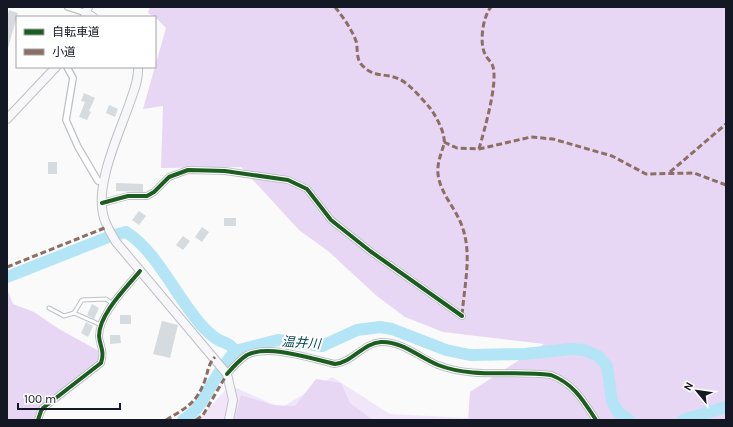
<svg xmlns="http://www.w3.org/2000/svg" width="733" height="427" font-family="Karla,'Noto Sans JP',sans-serif">
	<rect width="100%" height="100%" fill="#fafafa"/>
	<polygon fill="#f1e6f9" points="332,377 390,414 509,420 561,420 198,420 230,385 281,408"/>
	<g fill="#e8d7f4">
		<polygon points="150,7 726,7 726,420 468,420 470,392 544,344 443,332 405,317 378,297 328,251 299,230 241,167 161,168 163,106 143,109 166,28 155,17 148,13"/>
		<polygon points="7,289 13,304 34,312 59,329 99,351 99,362 41,407 37,420 7,420"/>
		<polygon points="316,379 341,383 350,403 373,420 234,420 241,395 273,405 295,406"/>
	</g>
	<g fill="none" stroke-linecap="round" stroke-linejoin="round">
		<g stroke="#b3e5f6" stroke-width="12">
			<path d="M7,277l104,-41 15,-4c32,20 52,69 78,96 4,4 11,11 17,13 7,3 9,3 14,10"/>
			<polyline points="235,351 278,340 322,346 357,330 380,327 392,329 446,350 470,355 525,354 570,349 584,350 598,356 607,366 612,401 617,411 629,420"/>
			<path d="M183,420c18,-11 23,-27 34,-44 5,-9 12,-17 18,-25"/>
			<polyline points="683,420 726,407"/>
		</g>
	</g>
	<g fill="#d6dbe0">
		<polygon points="9,10 18,13 8,48 7,48 7,18"/>
		<polygon points="84,93 95,98 89,111 91,112 87,120 79,117 85,102 81,101"/>
		<polygon points="109,105 118,109 115,117 106,113"/>
		<rect x="48" y="162" width="9" height="12"/>
		<polygon points="116,183 143,184 143,192 116,191"/>
		<polygon points="139,211 146,216 139,225 132,220"/>
		<rect x="224" y="218" width="12" height="8"/>
		<polygon points="202,227 209,232 202,242 195,237"/>
		<polygon points="183,236 190,241 183,250 176,245"/>
		<polygon points="92,304 99,308 94,319 87,315"/>
		<rect x="120" y="315" width="11" height="9"/>
		<polygon points="162,321 178,325 170,358 153,354"/>
		<polygon points="86,322 93,326 88,337 81,333"/>
		<polygon points="110,335 120,335 121,343 110,344"/>
	</g>
	<g fill="none" stroke-linecap="round" stroke-linejoin="round">
		<defs>
			<g id="lane">
				<polyline points="49,308 64,316 74,313 101,325"/>
				<polyline points="74,313 82,300 106,299 113,304"/>
			</g>
			<g id="street">
				<polyline points="68,7 86,13"/>
				<polyline points="67,67 73,78 66,120 78,147 98,181 103,182"/>
				<polyline points="102,203 128,196 147,196 154,192 169,177 188,170 225,171 288,180 307,189 331,220 370,251 462,316"/>
				<path d="M227,374c6,-7 12,-14 20,-19 22,-11 65,4 88,9 18,-2 28,-21 46,-22 21,-1 39,16 57,23 36,14 76,5 113,10 23,9 32,25 45,45"/>
				<path d="M38,420l3,-9 2,-3 58,-45c4,-12 -1,-16 -2,-27 0,-22 28,-49 41,-65"/>
			</g>
			<g id="secondary">
				<polyline points="86,13 93,17"/>
				<polyline points="85,17 88,7"/>
				<path d="M138,67c1,13 -5,26 -9,38 -11,31 -33,78 -26,109 2,11 8,19 13,28l111,132 6,26 -4,20"/>
				<polyline points="7,119 56,67"/>
			</g>
		</defs>
		<use href="#lane" stroke="#bdc0c5" stroke-width="5"/>
		<use href="#street" stroke="#bdc0c5" stroke-width="8"/>
		<use href="#secondary" stroke="#bdc0c5" stroke-width="10"/>
		<use href="#lane" stroke="#fefefe" stroke-width="3"/>
		<use href="#street" stroke="#fefefe" stroke-width="5.5"/>
		<use href="#secondary" stroke="#f7f7fa" stroke-width="8"/>
		<g stroke="#8d6e63" stroke-width="3" stroke-dasharray="6 3" stroke-linecap="butt">
			<path d="M335,7c8,10 16,21 21,34 2,7 0,17 5,23 13,15 23,8 38,15 10,4 24,21 31,29 6,8 16,26 14,36 -3,10 -7,19 -6,30 2,20 19,35 25,55 9,27 1,58 -1,87"/>
			<polyline points="444,142 457,148 479,149 531,137 553,139 612,156 646,174 694,173 726,185"/>
			<path d="M479,149c5,-18 19,-65 14,-82 -1,-5 -6,-8 -8,-13 -6,-11 -2,-38 6,-47"/>
			<polyline points="670,172 726,124"/>
			<polyline points="7,267 107,227"/>
			<path d="M166,420c20,-12 31,-17 39,-40 3,-8 3,-16 10,-23"/>
			<polyline points="196,420 203,415 227,374"/>
		</g>
		<defs>
			<g id="cycleway">
				<polyline points="102,203 128,196 147,196 154,192 169,177 188,170 225,171 288,180 307,189 331,220 370,251 462,316"/>
				<path d="M227,374c6,-7 12,-14 20,-19 22,-11 65,4 88,9 18,-2 28,-21 46,-22 21,-1 39,16 57,23 36,14 76,5 113,10 23,9 32,25 45,45"/>
				<path d="M38,420l3,-9 2,-3 58,-45c4,-12 -1,-16 -2,-27 0,-22 28,-49 41,-65"/>
			</g>
		</defs>
		<use href="#cycleway" stroke="#fff" stroke-width="6"/>
		<use href="#cycleway" stroke="#1b5e20" stroke-width="4"/>
	</g>
	<g text-anchor="middle" stroke-width="4" stroke-linejoin="round" paint-order="stroke">
		<g font-size="13" font-style="italic" fill="#094a5b" stroke="#fff">
			<text transform="translate(301 342) rotate(4)" y="5">温井川</text>
		</g>
	</g>
	<rect width="733" height="427" fill="none" stroke="#131824" stroke-width="16"/>
	<rect x="16" y="16" width="140" height="52" fill="#ffffff" stroke="#a1a3a7"/>
	<rect x="24" y="29" width="20" height="6" fill="#1b5e20" stroke="#a1a3a7"/>
	<text x="52" y="36" font-size="12" fill="#131824">自転車道</text>
	<rect x="24" y="49" width="20" height="6" fill="#8d6e63" stroke="#a1a3a7"/>
	<text x="52" y="56" font-size="12" fill="#131824">小道</text>
	<g transform="translate(697 391) rotate(299)" stroke="#ffffff" stroke-width="3" paint-order="stroke">
	<path d="M0-3L7 15L0 10L-7 15Z" fill="#131824"/>
	<text y="-6" font-size="11" font-weight="bold" text-anchor="middle" fill="#131824">N</text>
	</g>
	<path d="M18 403v6h102v-6" fill="none" stroke="#131824" stroke-width="2"/>
	<text x="24" y="403" font-size="12" fill="#131824" stroke="#ffffff" stroke-width="3" paint-order="stroke">100 m</text>
</svg>
